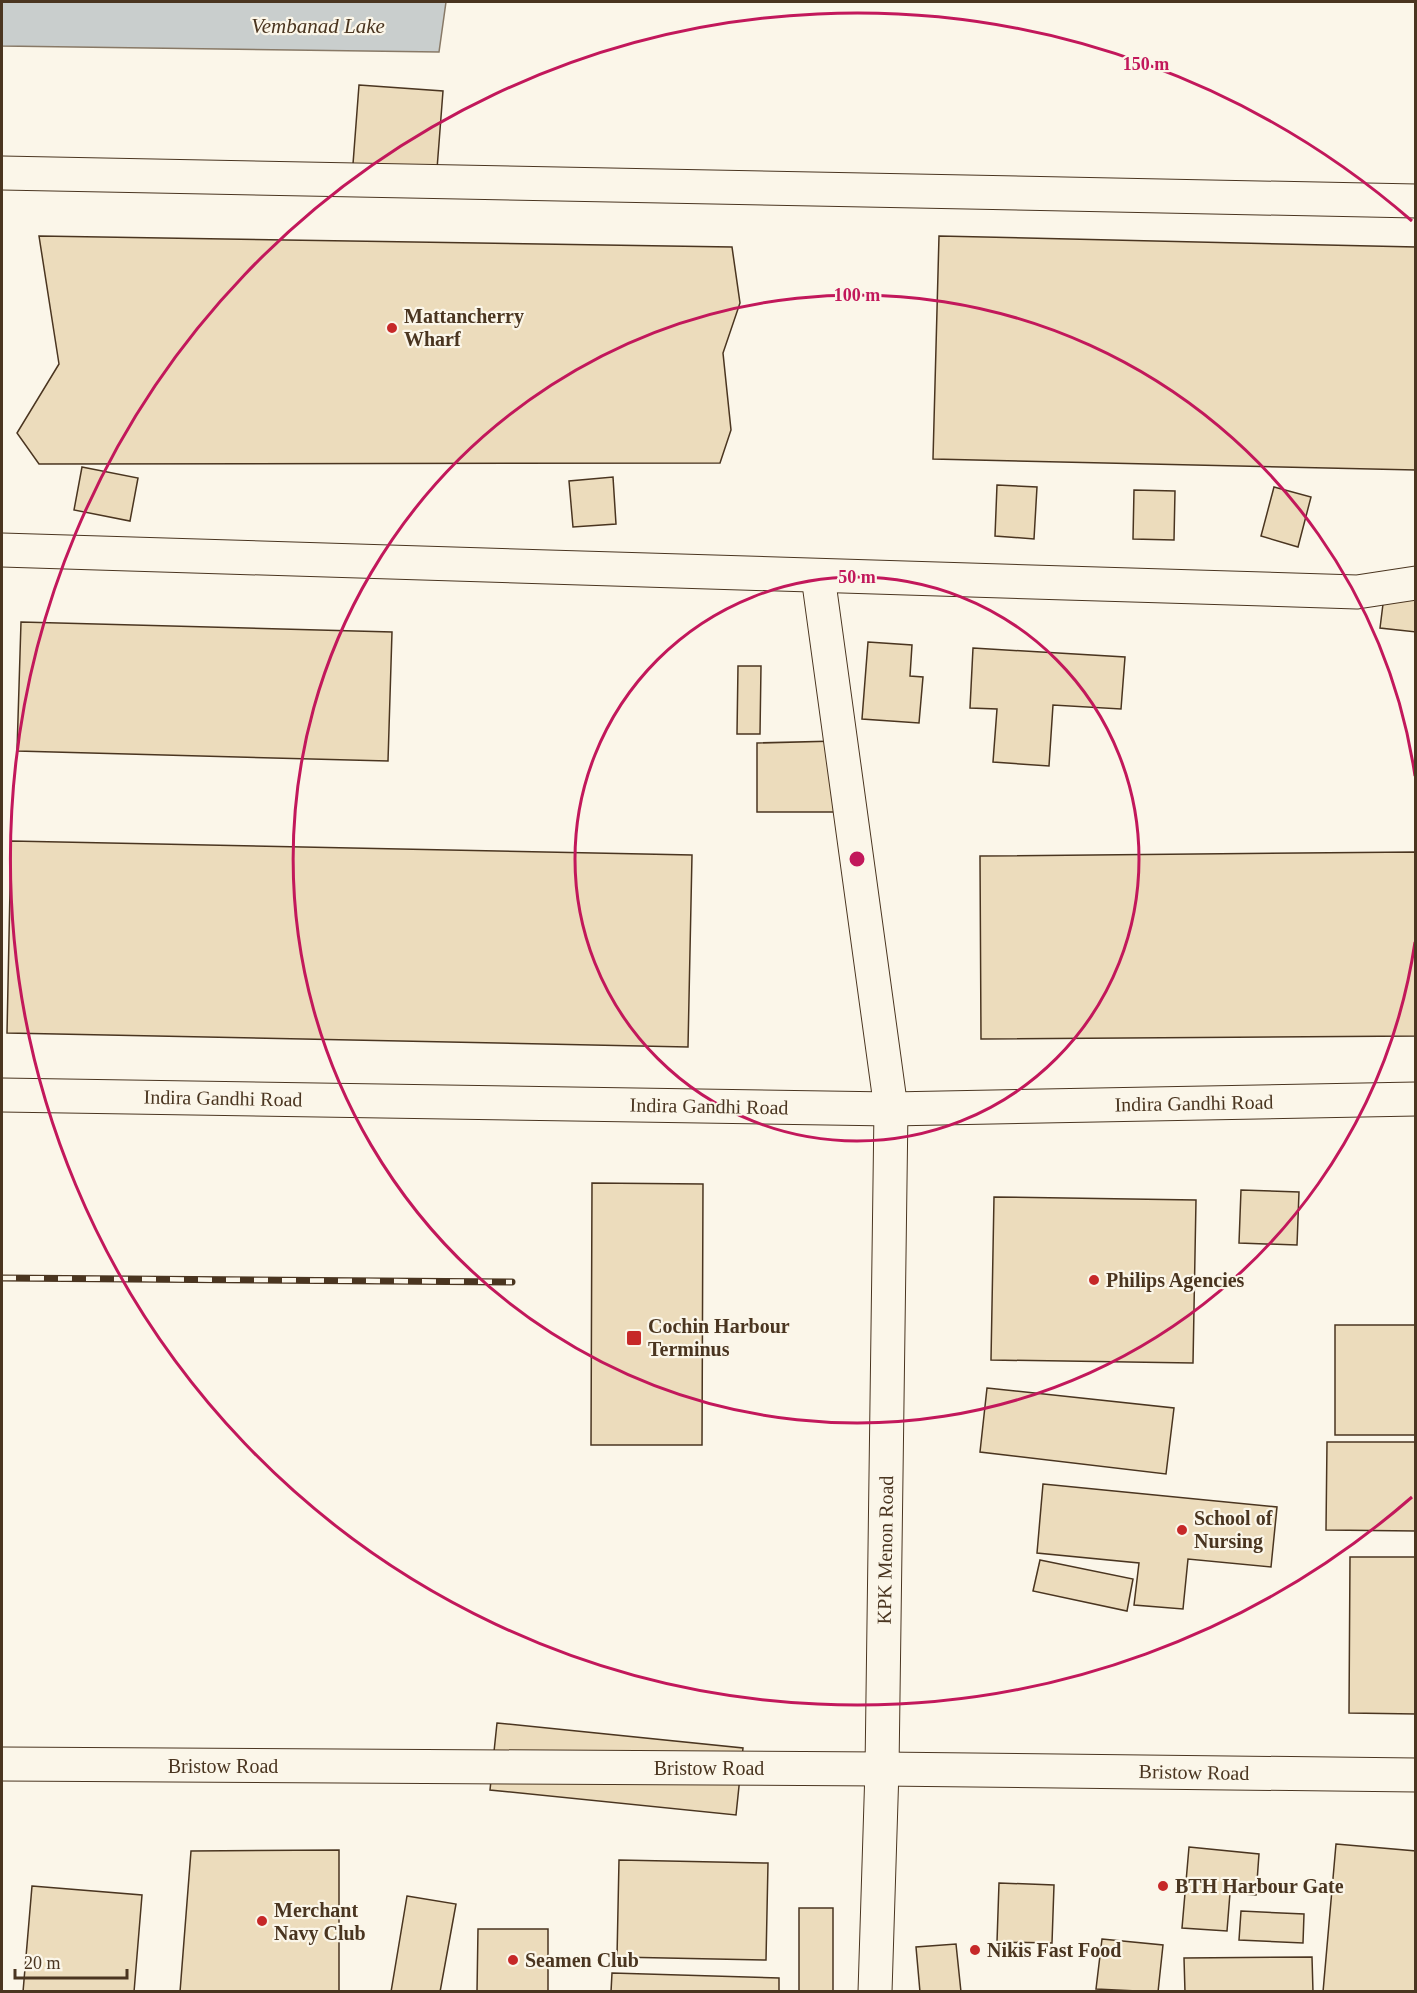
<svg xmlns="http://www.w3.org/2000/svg" width="1417" height="1993" font-family="Georgia,serif">
	<rect width="100%" height="100%" fill="#fbf6e9"/>
	<polygon fill="#c9cecd" stroke="#887966" stroke-width="1.5" points="2,2 446,2 439,52 2,46"/>
	<g fill="#ecdcbc" stroke="#4a3520" stroke-width="1.5">
		<polygon points="359,85 443,91 437,169 353,164"/>
		<polygon points="39,236 732,247 740,303 723,353 731,430 720,463 39,464 17,433 59,364"/>
		<polygon points="939,236 1416,247 1416,470 933,459"/>
		<polygon points="82,467 138,478 130,521 74,510"/>
		<polygon points="613,477 616,524 573,527 569,481"/>
		<polygon points="997,485 1037,487 1034,539 995,536"/>
		<polygon points="1274,487 1311,497 1298,547 1261,536"/>
		<polygon points="1134,490 1175,491 1174,540 1133,539"/>
		<polygon points="1384,596 1416,600 1416,632 1380,628"/>
		<polygon points="21,622 392,632 388,761 17,751"/>
		<polygon points="868,642 912,645 910,676 923,677 919,723 862,719"/>
		<polygon points="973,648 1125,657 1121,709 1053,705 1049,766 993,762 997,709 970,708"/>
		<polygon points="738,666 761,666 760,734 737,734"/>
		<polygon points="837,741 837,812 757,812 757,743"/>
		<polygon points="11,841 692,855 688,1047 7,1033"/>
		<polygon points="1416,852 1416,1036 981,1039 980,856"/>
		<polygon points="592,1183 703,1184 702,1445 591,1445"/>
		<polygon points="1241,1190 1299,1192 1297,1245 1239,1243"/>
		<polygon points="994,1197 1196,1200 1193,1363 991,1360"/>
		<rect x="1335" y="1325" width="81" height="110"/>
		<polygon points="987,1388 1174,1408 1166,1474 980,1452"/>
		<polygon points="1327,1442 1416,1442 1416,1531 1326,1530"/>
		<polygon points="1043,1484 1277,1507 1271,1567 1188,1559 1183,1609 1134,1605 1139,1563 1037,1553"/>
		<polygon points="1350,1557 1416,1557 1416,1714 1349,1713"/>
		<polygon points="1040,1560 1133,1579 1127,1611 1033,1591"/>
		<polygon points="497,1723 743,1748 736,1815 490,1790"/>
		<polygon points="1336,1844 1416,1851 1416,1992 1323,1992"/>
		<polygon points="1189,1847 1259,1854 1256,1895 1230,1893 1227,1931 1182,1928"/>
		<polygon points="339,1850 339,1992 180,1992 191,1851"/>
		<polygon points="619,1860 768,1863 766,1960 617,1957"/>
		<polygon points="999,1883 1054,1885 1052,1943 997,1942"/>
		<polygon points="32,1886 142,1895 134,1992 23,1992"/>
		<polygon points="407,1896 456,1904 440,1992 391,1992"/>
		<rect x="799" y="1908" width="34" height="84"/>
		<polygon points="1241,1911 1304,1914 1303,1943 1239,1940"/>
		<polygon points="478,1929 548,1929 548,1992 477,1992"/>
		<polygon points="1102,1939 1163,1945 1158,1992 1096,1989"/>
		<polygon points="956,1944 961,1992 920,1992 916,1947"/>
		<polygon points="1312,1957 1313,1992 1185,1992 1184,1958"/>
		<polygon points="612,1973 779,1978 779,1992 611,1992"/>
	</g>
	<g fill="none" stroke-linecap="round" stroke-linejoin="round">
		<defs>
			<g id="minor">
				<polyline points="2,173 1416,201"/>
				<polyline points="2,550 1357,592 1416,583"/>
				<polyline points="818,576 891,1109 882,1769 875,1992"/>
				<polyline points="2,1764 882,1769 1416,1775"/>
			</g>
			<polyline id="highway" points="2,1095 891,1109 1416,1099"/>
		</defs>
		<use href="#minor" stroke="#4a3520" stroke-width="35"/>
		<use href="#highway" stroke="#4a3520" stroke-width="35"/>
		<use href="#minor" stroke="#fbf6e9" stroke-width="33"/>
		<use href="#highway" stroke="#fbf6e9" stroke-width="33"/>
		<defs>
			<polyline id="rail" points="2,1278 512,1282"/>
		</defs>
		<use href="#rail" stroke="#4a3520" stroke-width="7"/>
		<use href="#rail" stroke="#fbf6e9" stroke-width="4.5" stroke-dasharray="14" stroke-linecap="butt"/>
	</g>
	<g fill="none" stroke="#c2185b" stroke-width="3">
		<circle cx="857" cy="859" r="282"/>
		<path d="M1415 942A564 564 0 1 1 1415 776"/>
		<path d="M1412 1497A846 846 0 1 1 1412 221"/>
	</g>
	<g fill="#c62828" stroke="#fbf6e9" stroke-width="2">
		<circle cx="392" cy="328" r="6"/>
		<circle cx="1094" cy="1280" r="6"/>
		<rect x="626" y="1330" width="16" height="16" rx="3"/>
		<circle cx="1182" cy="1530" r="6"/>
		<circle cx="1163" cy="1886" r="6"/>
		<circle cx="262" cy="1921" r="6"/>
		<circle cx="975" cy="1950" r="6"/>
		<circle cx="513" cy="1960" r="6"/>
	</g>
	<g text-anchor="middle" stroke-width="4.5" stroke-linejoin="round" paint-order="stroke">
		<g font-size="20" font-weight="bold" fill="#4a3520" stroke="#fbf6e9" text-anchor="start">
			<text x="404" y="323">Mattancherry<tspan x="404" dy="23">Wharf</tspan></text>
			<text x="1106" y="1287">Philips Agencies</text>
			<text x="648" y="1333">Cochin Harbour<tspan x="648" dy="23">Terminus</tspan></text>
			<text x="1194" y="1525">School of<tspan x="1194" dy="23">Nursing</tspan></text>
			<text x="1175" y="1893">BTH Harbour Gate</text>
			<text x="274" y="1917">Merchant<tspan x="274" dy="23">Navy Club</tspan></text>
			<text x="987" y="1957">Nikis Fast Food</text>
			<text x="525" y="1967">Seamen Club</text>
		</g>
		<g font-size="20" fill="#4a3520" stroke="#fbf6e9">
			<text transform="translate(223 1098) rotate(1)" y="7">Indira Gandhi Road</text>
			<text transform="translate(1194 1103) rotate(-1)" y="7">Indira Gandhi Road</text>
			<text transform="translate(709 1106) rotate(1)" y="7">Indira Gandhi Road</text>
			<text transform="translate(885 1550) rotate(-89)" y="7">KPK Menon Road</text>
			<text x="223" y="1773">Bristow Road</text>
			<text x="709" y="1775">Bristow Road</text>
			<text transform="translate(1194 1772) rotate(1)" y="7">Bristow Road</text>
		</g>
		<g font-size="21" font-style="italic" fill="#4a3520" stroke="#fbf6e9">
			<text x="318" y="33">Vembanad Lake</text>
		</g>
	</g>
	<circle cx="857" cy="859" r="9" fill="#c2185b" stroke="#fbf6e9" stroke-width="3"/>
	<g font-size="18" text-anchor="middle" font-weight="bold" fill="#c2185b" stroke="#fbf6e9" stroke-width="4.5" stroke-linejoin="round" paint-order="stroke">
		<text x="1146" y="70">150 m</text>
		<text x="857" y="301">100 m</text>
		<text x="857" y="583">50 m</text>
	</g>
	<rect width="1417" height="1993" fill="none" stroke="#4a3520" stroke-width="6"/>
	<path d="M15 1969v9h112v-9" fill="none" stroke="#4a3520" stroke-width="3"/>
	<text x="24" y="1969" font-size="18" fill="#4a3520" stroke="#fbf6e9" stroke-width="4.5" paint-order="stroke">20 m</text>
</svg>
